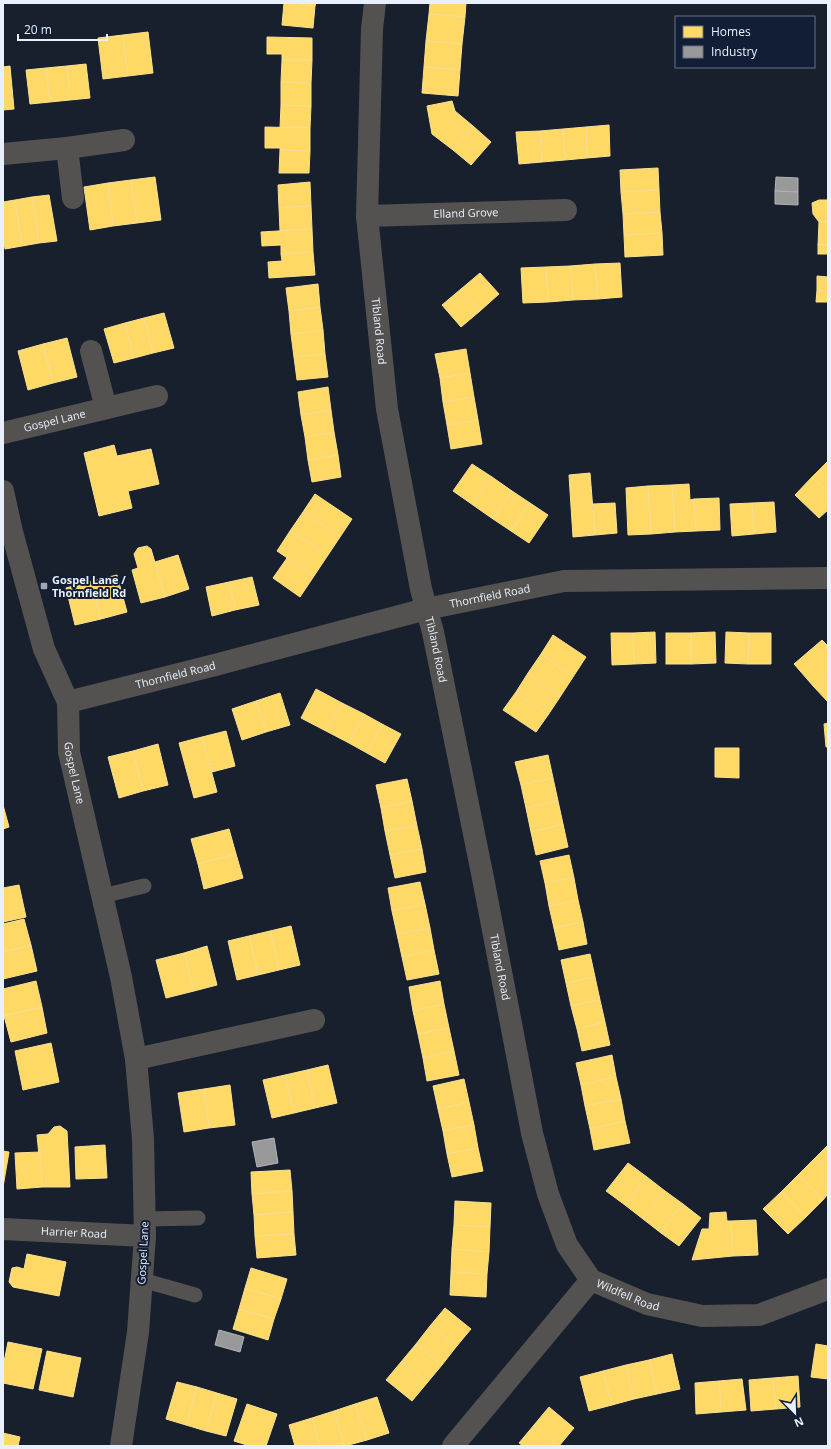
<svg xmlns="http://www.w3.org/2000/svg" width="831" height="1449" font-family="'Open Sans',sans-serif">
	<rect width="100%" height="100%" fill="#19202d"/>
	<g fill="#ffd966" stroke="#f8e093">
		<polygon points="284,3 315,6 313,28 282,25"/>
		<polygon points="292,3 316,3 315,6"/>
		<polygon points="430,3 466,3 465,17 429,14"/>
		<polygon points="429,14 465,17 462,44 426,41"/>
		<polygon points="148,32 153,73 128,76 123,35"/>
		<polygon points="123,35 128,76 103,79 98,38"/>
		<polygon points="267,37 312,38 312,60 282,60 282,54 267,54"/>
		<polygon points="426,41 462,44 460,70 424,67"/>
		<polygon points="282,60 312,60 311,83 281,82"/>
		<polygon points="86,64 90,98 70,100 67,66"/>
		<polygon points="10,66 14,109 3,110 3,67"/>
		<polygon points="67,66 70,100 50,102 46,68"/>
		<polygon points="424,67 460,70 458,96 422,93"/>
		<polygon points="46,68 50,102 30,104 26,70"/>
		<polygon points="281,82 311,83 311,106 281,105"/>
		<polygon points="452,101 455,111 473,126 453,150 432,134 427,106"/>
		<polygon points="281,105 311,106 310,128 280,128"/>
		<polygon points="609,125 610,156 587,158 586,127"/>
		<polygon points="473,126 491,142 471,165 453,150"/>
		<polygon points="265,127 310,128 310,151 280,150 280,148 265,148"/>
		<polygon points="586,127 587,158 565,160 563,129"/>
		<polygon points="563,129 565,160 542,162 540,131"/>
		<polygon points="540,131 542,162 519,164 516,132"/>
		<polygon points="280,150 310,151 309,173 279,173"/>
		<polygon points="658,168 659,190 621,192 620,170"/>
		<polygon points="155,177 161,220 137,223 131,180"/>
		<polygon points="131,180 137,223 113,226 108,183"/>
		<polygon points="310,182 311,206 279,208 278,185"/>
		<polygon points="108,183 113,226 90,230 84,187"/>
		<polygon points="659,190 660,212 623,214 621,192"/>
		<polygon points="49,195 57,241 39,243 32,197"/>
		<polygon points="32,197 39,243 22,246 15,200"/>
		<polygon points="15,200 22,246 5,249 3,237 3,202"/>
		<polygon points="819,200 828,200 828,222 819,222 813,214 812,203"/>
		<polygon points="311,206 312,229 280,231 279,208"/>
		<polygon points="660,212 662,233 624,235 623,214"/>
		<polygon points="819,222 828,222 828,245 818,245"/>
		<polygon points="312,229 313,252 281,254 281,245 262,246 261,232"/>
		<polygon points="662,233 663,255 625,257 624,235"/>
		<rect x="818" y="245" width="10" height="9"/>
		<polygon points="313,252 315,275 269,278 268,262 282,261 281,254"/>
		<polygon points="620,263 622,297 598,299 595,264"/>
		<polygon points="595,264 598,299 573,300 570,266"/>
		<polygon points="570,266 573,300 548,302 546,267"/>
		<polygon points="546,267 548,302 523,303 521,268"/>
		<polygon points="480,273 499,294 480,311 461,289"/>
		<polygon points="817,276 828,277 828,291 817,290"/>
		<polygon points="318,284 320,307 289,311 286,288"/>
		<polygon points="461,289 480,311 461,327 442,305"/>
		<polygon points="817,290 828,291 828,302 816,302"/>
		<polygon points="320,307 323,330 291,334 289,311"/>
		<polygon points="164,313 174,348 153,353 144,318"/>
		<polygon points="144,318 153,353 134,358 125,323"/>
		<polygon points="125,323 134,358 114,363 104,329"/>
		<polygon points="323,330 325,354 294,357 291,334"/>
		<polygon points="67,338 77,377 53,383 43,344"/>
		<polygon points="43,344 53,383 28,390 18,351"/>
		<polygon points="466,349 470,373 440,378 435,354"/>
		<polygon points="325,354 328,377 297,380 294,357"/>
		<polygon points="470,373 474,397 443,402 440,378"/>
		<polygon points="328,387 331,410 301,415 298,392"/>
		<polygon points="474,397 478,420 447,425 443,402"/>
		<polygon points="331,410 334,432 305,437 301,415"/>
		<polygon points="478,420 482,444 451,449 447,425"/>
		<polygon points="334,432 338,455 308,460 305,437"/>
		<polygon points="114,445 117,456 151,449 159,484 128,491 132,508 99,516 84,453"/>
		<polygon points="338,455 341,477 312,482 308,460"/>
		<polygon points="828,461 828,493 812,477"/>
		<polygon points="472,464 492,477 473,505 453,491"/>
		<polygon points="590,473 595,535 573,537 569,475"/>
		<polygon points="492,477 512,491 493,519 473,505"/>
		<polygon points="812,477 828,493 828,510 819,518 795,495"/>
		<polygon points="689,484 690,500 694,499 696,531 675,532 672,485"/>
		<polygon points="672,485 675,532 651,534 648,486"/>
		<polygon points="648,486 651,534 628,535 626,488"/>
		<polygon points="512,491 530,503 511,531 493,519"/>
		<polygon points="315,494 352,519 340,537 303,512"/>
		<polygon points="719,498 720,530 696,531 694,499"/>
		<polygon points="774,502 776,532 754,534 752,503"/>
		<polygon points="530,503 548,515 529,543 511,531"/>
		<polygon points="615,503 617,533 595,535 593,504"/>
		<polygon points="752,503 754,534 732,536 730,504"/>
		<polygon points="303,512 340,537 328,555 290,531"/>
		<polygon points="290,531 328,555 314,576 277,551"/>
		<polygon points="147,546 151,549 165,597 141,603 132,570 138,568 134,554 138,548"/>
		<polygon points="178,555 189,589 165,597 155,562"/>
		<polygon points="287,558 314,576 300,597 273,578"/>
		<polygon points="117,575 127,612 101,619 92,581"/>
		<polygon points="252,577 259,605 235,610 229,582"/>
		<polygon points="92,581 101,619 75,625 66,588"/>
		<polygon points="229,582 235,610 212,616 206,587"/>
		<polygon points="655,632 656,663 634,664 633,633"/>
		<polygon points="715,632 716,663 691,664 691,633"/>
		<polygon points="726,632 749,633 748,664 725,663"/>
		<polygon points="611,633 633,633 634,664 612,665"/>
		<rect x="666" y="633" width="25" height="31"/>
		<polygon points="749,633 771,633 771,664 748,664"/>
		<polygon points="553,635 586,657 573,677 541,654"/>
		<polygon points="822,640 828,646 828,674 814,687 794,664"/>
		<polygon points="541,654 573,677 560,697 528,673"/>
		<polygon points="528,673 560,697 548,715 516,692"/>
		<polygon points="828,674 828,702 814,687"/>
		<polygon points="316,689 342,703 326,731 301,718"/>
		<polygon points="516,692 548,715 536,732 503,710"/>
		<polygon points="280,693 290,725 266,732 256,701"/>
		<polygon points="256,701 266,732 242,740 232,709"/>
		<polygon points="342,703 364,714 349,743 326,731"/>
		<polygon points="364,714 382,724 367,753 349,743"/>
		<polygon points="828,723 828,747 826,747 824,724"/>
		<polygon points="382,724 401,734 385,763 367,753"/>
		<polygon points="226,731 235,766 212,772 202,737"/>
		<polygon points="202,737 217,792 194,798 179,743"/>
		<polygon points="158,744 168,785 143,791 133,751"/>
		<polygon points="715,748 739,748 739,778 715,777"/>
		<polygon points="133,751 143,791 119,798 108,757"/>
		<polygon points="548,755 553,778 521,785 515,762"/>
		<polygon points="553,778 558,801 526,808 521,785"/>
		<polygon points="407,779 412,801 381,808 376,785"/>
		<polygon points="412,801 417,826 385,831 381,808"/>
		<polygon points="558,801 563,824 531,832 526,808"/>
		<polygon points="3,805 9,827 3,829"/>
		<polygon points="563,824 568,847 536,855 531,832"/>
		<polygon points="417,826 422,849 390,855 385,831"/>
		<polygon points="229,829 236,854 198,864 191,839"/>
		<polygon points="422,849 426,872 395,878 390,855"/>
		<polygon points="236,854 243,878 204,889 198,864"/>
		<polygon points="569,855 574,878 545,883 540,861"/>
		<polygon points="574,878 578,900 549,906 545,883"/>
		<polygon points="420,882 425,904 392,911 388,888"/>
		<polygon points="19,885 26,917 3,922 3,888"/>
		<polygon points="578,900 583,922 554,928 549,906"/>
		<polygon points="425,904 430,928 397,934 392,911"/>
		<polygon points="24,919 31,945 3,952 3,924"/>
		<polygon points="583,922 587,944 559,950 554,928"/>
		<polygon points="291,926 300,965 279,970 270,931"/>
		<polygon points="430,928 434,950 402,957 397,934"/>
		<polygon points="270,931 279,970 258,975 249,936"/>
		<polygon points="249,936 258,975 237,980 228,941"/>
		<polygon points="31,945 37,971 3,979 3,952"/>
		<polygon points="207,946 217,985 194,991 184,953"/>
		<polygon points="434,950 439,974 407,980 402,957"/>
		<polygon points="184,953 194,991 166,998 156,960"/>
		<polygon points="590,954 595,977 566,983 561,960"/>
		<polygon points="595,977 600,1000 571,1006 566,983"/>
		<polygon points="36,981 42,1007 4,1016 3,1009 3,989"/>
		<polygon points="440,981 444,1004 413,1011 409,987"/>
		<polygon points="600,1000 605,1022 577,1029 571,1006"/>
		<polygon points="444,1004 449,1028 418,1034 413,1011"/>
		<polygon points="42,1007 47,1033 11,1042 4,1016"/>
		<polygon points="605,1022 610,1045 582,1051 577,1029"/>
		<polygon points="449,1028 454,1051 423,1058 418,1034"/>
		<polygon points="51,1043 59,1082 23,1090 15,1051"/>
		<polygon points="454,1051 459,1075 427,1081 423,1058"/>
		<polygon points="612,1055 616,1077 581,1085 576,1063"/>
		<polygon points="328,1065 337,1103 315,1108 307,1070"/>
		<polygon points="307,1070 315,1108 294,1113 285,1075"/>
		<polygon points="285,1075 294,1113 272,1118 263,1080"/>
		<polygon points="616,1077 621,1099 585,1106 581,1085"/>
		<polygon points="464,1079 469,1102 438,1109 433,1086"/>
		<polygon points="230,1085 235,1125 209,1128 204,1089"/>
		<polygon points="204,1089 209,1128 184,1132 178,1093"/>
		<polygon points="621,1099 625,1121 590,1129 585,1106"/>
		<polygon points="469,1102 474,1125 443,1131 438,1109"/>
		<polygon points="625,1121 630,1143 594,1150 590,1129"/>
		<polygon points="474,1125 478,1148 447,1154 443,1131"/>
		<polygon points="60,1126 67,1131 70,1187 42,1187 37,1135 48,1134 54,1127"/>
		<polygon points="105,1145 107,1178 76,1179 75,1147"/>
		<polygon points="828,1145 828,1172 814,1159"/>
		<polygon points="478,1148 483,1171 452,1177 447,1154"/>
		<polygon points="3,1151 9,1152 3,1187"/>
		<polygon points="40,1152 42,1187 17,1189 15,1153"/>
		<polygon points="814,1159 828,1172 828,1194 823,1200 798,1175"/>
		<polygon points="628,1163 647,1177 625,1205 606,1191"/>
		<polygon points="290,1170 292,1191 252,1194 251,1172"/>
		<polygon points="798,1175 823,1200 806,1217 781,1192"/>
		<polygon points="647,1177 665,1191 643,1219 625,1205"/>
		<polygon points="292,1191 293,1212 254,1215 252,1194"/>
		<polygon points="665,1191 683,1204 661,1233 643,1219"/>
		<polygon points="781,1192 806,1217 788,1234 763,1209"/>
		<polygon points="455,1201 491,1203 490,1227 454,1225"/>
		<polygon points="683,1204 701,1218 679,1246 661,1233"/>
		<polygon points="293,1212 294,1234 255,1236 254,1215"/>
		<polygon points="726,1212 727,1221 731,1221 733,1256 692,1260 702,1229 709,1229 710,1213"/>
		<polygon points="756,1220 758,1255 733,1256 731,1221"/>
		<polygon points="454,1225 490,1227 489,1252 452,1249"/>
		<polygon points="294,1234 296,1255 257,1258 255,1236"/>
		<polygon points="452,1249 489,1252 487,1274 451,1272"/>
		<polygon points="27,1254 66,1262 59,1296 13,1287 9,1282 12,1268 17,1267 24,1269"/>
		<polygon points="251,1268 287,1279 281,1299 245,1288"/>
		<polygon points="451,1272 487,1274 486,1297 450,1295"/>
		<polygon points="245,1288 281,1299 274,1319 239,1309"/>
		<polygon points="445,1308 471,1329 456,1347 430,1326"/>
		<polygon points="239,1309 274,1319 268,1340 233,1329"/>
		<polygon points="430,1326 456,1347 442,1365 416,1344"/>
		<polygon points="8,1342 42,1349 33,1389 3,1383 3,1367"/>
		<polygon points="416,1344 442,1365 427,1383 401,1362"/>
		<polygon points="816,1344 828,1346 828,1379 811,1377"/>
		<polygon points="47,1351 81,1358 73,1397 39,1390"/>
		<polygon points="672,1354 680,1389 657,1394 649,1360"/>
		<polygon points="649,1360 657,1394 634,1399 626,1365"/>
		<polygon points="401,1362 427,1383 412,1401 386,1380"/>
		<polygon points="626,1365 634,1399 612,1405 603,1371"/>
		<polygon points="603,1371 612,1405 589,1411 580,1377"/>
		<polygon points="798,1376 800,1407 776,1409 773,1378"/>
		<polygon points="773,1378 776,1409 751,1411 749,1380"/>
		<polygon points="742,1379 746,1410 721,1412 719,1381"/>
		<polygon points="719,1381 721,1412 696,1414 695,1383"/>
		<polygon points="177,1382 197,1387 186,1425 166,1419"/>
		<polygon points="197,1387 217,1393 206,1431 186,1425"/>
		<polygon points="217,1393 237,1399 226,1436 206,1431"/>
		<polygon points="377,1397 389,1433 367,1440 355,1404"/>
		<polygon points="247,1404 277,1414 266,1446 250,1446 234,1441"/>
		<polygon points="355,1404 367,1440 345,1446 334,1411"/>
		<polygon points="549,1407 574,1428 559,1446 534,1425"/>
		<polygon points="334,1411 345,1446 320,1446 312,1418"/>
		<polygon points="312,1418 320,1446 295,1446 289,1425"/>
		<polygon points="534,1425 559,1446 523,1446 519,1443"/>
		<polygon points="3,1433 20,1437 18,1446 3,1446"/>
	</g>
	<g fill="#999" stroke="#b1b3b7">
		<polygon points="776,177 798,178 798,192 775,191"/>
		<polygon points="775,191 798,192 798,205 775,204"/>
		<polygon points="274,1138 278,1163 257,1167 252,1142"/>
		<polygon points="219,1330 244,1337 240,1352 215,1345"/>
	</g>
	<g fill="none" stroke-linecap="round" stroke-linejoin="round">
		<g stroke="#545251" stroke-width="15">
			<polyline points="102,896 144,886"/>
			<polyline points="145,1219 198,1218"/>
			<polyline points="142,1280 195,1295"/>
		</g>
		<g stroke="#545251" stroke-width="22">
			<path id="s1" d="M375,3l-3,26 -5,187 20,193 34,180 12,43 50,246 49,255 16,61 19,51 24,35"/>
			<polyline points="67,148 73,198"/>
			<polyline points="3,154 67,148 124,140"/>
			<path id="s2" d="M367,216l199,-6"/>
			<polyline points="91,351 106,408"/>
			<path id="s3" d="M3,433l154,-37"/>
			<path id="s4" d="M68,702l147,-37 211,-56 138,-28 264,-3"/>
			<polyline points="136,1059 314,1020"/>
			<path id="s5" d="M3,1229l142,7"/>
			<path id="s6" d="M453,1446l138,-166 56,24 55,12 57,-1 69,-26"/>
		</g>
		<path stroke="#545251" stroke-width="22" id="s7" d="M3,491l9,41 32,117 24,53 1,50 52,225 15,82 7,80 2,97 -7,96 -17,114"/>
	</g>
	<rect fill="#a0a7b4" stroke="#111e35" stroke-width="1.5" x="40" y="582" width="8" height="8" rx="2"/>
	<g text-anchor="middle" stroke-width="4" stroke-linejoin="round" paint-order="stroke">
		<g font-size="11" fill="#e9f0fd" stroke="#111e35">
			<text dy="4" stroke="none"><textPath href="#s2" startOffset="99">Elland Grove</textPath></text>
			<text dy="4" stroke="none"><textPath href="#s1" startOffset="329">Tibland Road</textPath></text>
			<text dy="4" stroke="none"><textPath href="#s3" startOffset="53">Gospel Lane</textPath></text>
			<text dy="4" stroke="none"><textPath href="#s4" startOffset="435">Thornfield Road</textPath></text>
			<text dy="4" stroke="none"><textPath href="#s1" startOffset="653">Tibland Road</textPath></text>
			<text dy="4" stroke="none"><textPath href="#s4" startOffset="111">Thornfield Road</textPath></text>
			<text dy="4" stroke="none"><textPath href="#s7" startOffset="293">Gospel Lane</textPath></text>
			<text dy="4" stroke="none"><textPath href="#s1" startOffset="977">Tibland Road</textPath></text>
			<text dy="4" stroke="none"><textPath href="#s5" startOffset="71">Harrier Road</textPath></text>
			<text transform="translate(143 1253) rotate(-87)" y="4">Gospel Lane</text>
			<text dy="4" stroke="none"><textPath href="#s6" startOffset="256">Wildfell Road</textPath></text>
		</g>
		<g font-size="11" font-weight="bold" fill="#e9f0fd" stroke="#111e35" text-anchor="start">
			<text x="52" y="584">Gospel Lane /<tspan x="52" dy="13">Thornfield Rd</tspan></text>
		</g>
	</g>
	<rect width="831" height="1449" fill="none" stroke="#e9f0fd" stroke-width="8"/>
	<rect x="675" y="16" width="140" height="52" fill="#111e35" stroke="#677285"/>
	<rect x="683" y="26" width="20" height="12" fill="#ffd966" stroke="#677285"/>
	<text x="711" y="36" font-size="12" fill="#e9f0fd">Homes</text>
	<rect x="683" y="46" width="20" height="12" fill="#999999" stroke="#677285"/>
	<text x="711" y="56" font-size="12" fill="#e9f0fd">Industry</text>
	<g transform="translate(795 1413) rotate(157)" stroke="#111e35" stroke-width="3" paint-order="stroke">
	<path d="M0-3L7 15L0 10L-7 15Z" fill="#e9f0fd"/>
	<text y="-6" font-size="11" font-weight="bold" text-anchor="middle" fill="#e9f0fd">N</text>
	</g>
	<path d="M18 34v6h89v-6" fill="none" stroke="#e9f0fd" stroke-width="2"/>
	<text x="24" y="34" font-size="12" fill="#e9f0fd" stroke="#111e35" stroke-width="3" paint-order="stroke">20 m</text>
</svg>
